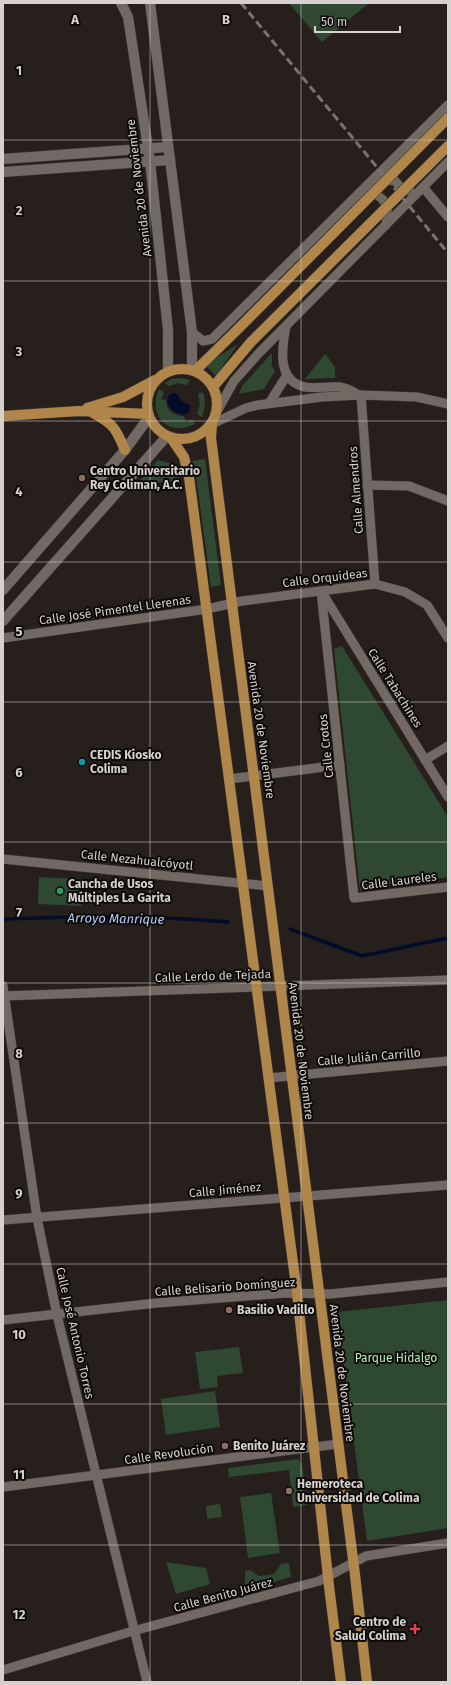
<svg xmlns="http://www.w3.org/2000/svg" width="451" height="1685" font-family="'Fira Sans',sans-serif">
	<rect width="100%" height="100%" fill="#271f1b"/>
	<g fill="#2f4832">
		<polygon points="289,3 369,3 322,42"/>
		<polygon points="238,344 216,376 205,365"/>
		<polygon points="272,353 272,366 275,371 264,389 239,394 242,386"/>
		<polygon points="325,354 335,367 335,378 305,379"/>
		<polygon points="181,378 190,380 187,385 178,383 169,386 165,383 172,379"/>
		<path d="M159,389l5,4 -3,6 5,1c0,10 8,16 18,16l2,6 6,-3 3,5c-26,13 -48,-7 -36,-35z"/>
		<path d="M203,392c3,9 2,16 -1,25l-5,-3 3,-9 -2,-11z"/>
		<polygon points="205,459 221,585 211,587 196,476 192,461"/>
		<polygon points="158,460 177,465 179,481 137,484"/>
		<polygon points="342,646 448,817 448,877 360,890 334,649"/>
		<polygon points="39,877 82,879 81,906 38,904"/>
		<polygon points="448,1300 448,1528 367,1541 337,1312"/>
		<polygon points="239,1347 243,1373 217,1376 218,1387 200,1389 195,1352"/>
		<polygon points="215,1391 220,1427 166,1435 161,1399"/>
		<polygon points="298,1459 302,1464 307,1505 293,1507 289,1470 229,1477 228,1468"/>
		<polygon points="271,1493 280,1553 248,1558 240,1497"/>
		<polygon points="220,1504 222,1517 207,1519 206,1506"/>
		<polygon points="166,1562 206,1568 210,1584 176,1594"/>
		<polygon points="289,1563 291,1577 245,1590 245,1571 250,1570 259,1576 274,1574 281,1564"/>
	</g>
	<path fill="#000c29" d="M174,393l3,1 4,7 9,4c4,19 -32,6 -20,-11z"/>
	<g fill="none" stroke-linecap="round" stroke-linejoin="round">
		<g stroke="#000c29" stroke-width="3.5">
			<path d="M3,919c76,-3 150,-4 225,3"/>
			<polyline points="290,929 362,956 448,938"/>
		</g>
		<defs>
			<g id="minor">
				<path d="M390,168c0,10 11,22 20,23"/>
				<polyline points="423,187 448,217"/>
				<path d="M367,191c19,5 23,16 19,34"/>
				<path d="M286,326c-4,21 -10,55 19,61 11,2 24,-1 35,0 6,1 12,4 17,7"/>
				<polyline points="192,332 203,341 212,339 448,105"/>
				<polyline points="361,395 375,584"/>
				<polyline points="270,402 287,375"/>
				<polyline points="216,413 234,381 259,353 448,162"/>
				<polyline points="212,424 246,408 258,405 322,397 361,395 417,397 448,404"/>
				<polyline points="367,485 409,486 448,501"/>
				<polyline points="321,591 354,898 448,887"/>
				<polyline points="323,594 448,797"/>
				<polyline points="3,638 207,609 242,601 375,584 405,592 427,605 448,638"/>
				<polyline points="425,760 448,746"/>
				<polyline points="229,779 340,765"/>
				<polyline points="3,859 268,886"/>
				<polyline points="3,986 37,1218 57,1315 147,1682"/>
				<polyline points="3,996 448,980"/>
				<polyline points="268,1078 448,1061"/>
				<polyline points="3,1220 448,1185"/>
				<polyline points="3,1320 157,1303 286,1293 330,1294 448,1282"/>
				<polyline points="3,1487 338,1444"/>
				<polyline points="3,1670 133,1631 319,1581 366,1556 448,1543"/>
			</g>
			<g id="tertiary">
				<polyline points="3,159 168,147"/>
				<polyline points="3,172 170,160"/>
			</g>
			<g id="secondary">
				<polyline points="121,3 128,17 150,161 168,330 168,371"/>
				<polyline points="150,3 192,332 192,370"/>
				<polyline points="3,590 125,450 149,417"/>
				<polyline points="3,621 167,436"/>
			</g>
			<g id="primary">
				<circle cx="182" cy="404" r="35"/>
				<polyline points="195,371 238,329"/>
				<polyline points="213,387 251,342"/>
				<polyline points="87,408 123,397 155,380"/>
				<path d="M93,413c21,11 23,16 32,37"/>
				<polyline points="3,416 79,411 148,414"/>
				<polyline points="212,424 211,438 355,1575 367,1682"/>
				<polyline points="171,438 184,457 189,477 297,1293 329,1586 341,1682"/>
			</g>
		</defs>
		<use href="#minor" stroke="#3f3936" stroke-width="10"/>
		<use href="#tertiary" stroke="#3f3936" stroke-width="11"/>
		<use href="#secondary" stroke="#3f3936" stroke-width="11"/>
		<use href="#primary" stroke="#3f3936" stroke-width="11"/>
		<use href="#minor" stroke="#726864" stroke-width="9"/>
		<use href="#tertiary" stroke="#726864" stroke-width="10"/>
		<use href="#secondary" stroke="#726864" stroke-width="10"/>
		<use href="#primary" stroke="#b0864a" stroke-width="10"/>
		<polyline stroke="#79736f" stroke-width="3" stroke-dasharray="8 4" stroke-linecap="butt" points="241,3 448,253"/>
		<defs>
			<g id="primary-bridge">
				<polyline points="238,329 448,118"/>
				<polyline points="251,342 448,146"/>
			</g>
		</defs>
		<use href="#primary-bridge" stroke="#3f3936" stroke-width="11" stroke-linecap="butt"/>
		<use href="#primary-bridge" stroke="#b0864a" stroke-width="10"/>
	</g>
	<path fill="none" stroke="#d6d1ce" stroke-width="1" stroke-opacity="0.55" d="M150,3v1679M301,3v1679M3,140h445M3,281h445M3,421h445M3,562h445M3,702h445M3,842h445M3,983h445M3,1123h445M3,1264h445M3,1404h445M3,1545h445"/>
	<g fill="#8d6e63" stroke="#0d0a08" stroke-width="1.5">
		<circle cx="82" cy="478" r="4"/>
		<circle cx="229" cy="1310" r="4"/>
		<circle cx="225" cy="1446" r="4"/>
		<circle cx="289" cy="1491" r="4"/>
	</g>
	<circle fill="#0f9aa8" stroke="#0d0a08" stroke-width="1.5" cx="82" cy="762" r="4"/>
	<circle fill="#2e9e5b" stroke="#0d0a08" stroke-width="1.5" cx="60" cy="891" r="4"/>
	<path fill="#e0444e" stroke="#0d0a08" stroke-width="1.5" d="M413 1623h4v4h4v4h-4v4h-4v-4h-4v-4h4z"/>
	<g text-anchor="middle" stroke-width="4" stroke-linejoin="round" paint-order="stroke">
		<g font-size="12" fill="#d6d1ce" stroke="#0d0a08">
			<text transform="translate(139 188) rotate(-97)" y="4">Avenida 20 de Noviembre</text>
			<text transform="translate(356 490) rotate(-94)" y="4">Calle Almendros</text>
			<text transform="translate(325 578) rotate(-7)" y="4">Calle Orquídeas</text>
			<text transform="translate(115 610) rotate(-8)" y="4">Calle José Pimentel Llerenas</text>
			<text transform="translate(395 688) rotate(58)" y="4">Calle Tabachines</text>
			<text transform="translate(261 730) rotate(82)" y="4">Avenida 20 de Noviembre</text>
			<text transform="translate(326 746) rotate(-96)" y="4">Calle Crotos</text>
			<text transform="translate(137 860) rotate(6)" y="4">Calle Nezahualcóyotl</text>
			<text transform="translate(399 881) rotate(-7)" y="4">Calle Laureles</text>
			<text transform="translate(213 976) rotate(-2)" y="4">Calle Lerdo de Tejada</text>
			<text transform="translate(301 1051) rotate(83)" y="4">Avenida 20 de Noviembre</text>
			<text transform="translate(369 1057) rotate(-5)" y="4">Calle Julián Carrillo</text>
			<text transform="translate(225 1190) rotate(-5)" y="4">Calle Jiménez</text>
			<text transform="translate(225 1287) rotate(-4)" y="4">Calle Belisario Domínguez</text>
			<text transform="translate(75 1333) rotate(77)" y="4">Calle José Antonio Torres</text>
			<text transform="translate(342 1373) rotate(83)" y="4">Avenida 20 de Noviembre</text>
			<text transform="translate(169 1454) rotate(-8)" y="4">Calle Revolución</text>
			<text transform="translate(223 1595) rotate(-15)" y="4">Calle Benito Juárez</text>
		</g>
		<g font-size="12" font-weight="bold" fill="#d6d1ce" stroke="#0d0a08" text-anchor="start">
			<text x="90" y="475">Centro Universitario<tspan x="90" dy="14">Rey Coliman, A.C.</tspan></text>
			<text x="90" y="759">CEDIS Kiosko<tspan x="90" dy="14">Colima</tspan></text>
			<text x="68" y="888">Cancha de Usos<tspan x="68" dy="14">Múltiples La Garita</tspan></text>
			<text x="237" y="1314">Basilio Vadillo</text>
			<text x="233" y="1450">Benito Juárez</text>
			<text x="297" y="1488">Hemeroteca<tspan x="297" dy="14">Universidad de Colima</tspan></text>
			<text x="406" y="1626" text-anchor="end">Centro de<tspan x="406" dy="14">Salud Colima</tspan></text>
		</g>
		<g font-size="12" fill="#b2eeb9" stroke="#0d0a08">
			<text x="396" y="1362">Parque Hidalgo</text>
		</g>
		<g font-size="13" font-style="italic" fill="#adcbfb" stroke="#0d0a08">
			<text transform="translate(116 918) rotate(1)" y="5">Arroyo Manrique</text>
		</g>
	</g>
	<g font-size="13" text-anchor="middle" font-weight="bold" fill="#d6d1ce" stroke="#0d0a08" stroke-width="4" stroke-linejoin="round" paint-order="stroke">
		<text x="75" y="24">A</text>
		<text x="226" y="24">B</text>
		<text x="19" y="75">1</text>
		<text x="19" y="215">2</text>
		<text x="19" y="356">3</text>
		<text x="19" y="496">4</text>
		<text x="19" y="636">5</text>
		<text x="19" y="777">6</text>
		<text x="19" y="917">7</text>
		<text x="19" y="1058">8</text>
		<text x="19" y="1198">9</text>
		<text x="19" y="1339">10</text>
		<text x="19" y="1479">11</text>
		<text x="19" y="1619">12</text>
	</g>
	<rect width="451" height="1685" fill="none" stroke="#d6d1ce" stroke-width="8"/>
	<path d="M315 26v6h85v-6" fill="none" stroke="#d6d1ce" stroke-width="2"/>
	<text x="321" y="26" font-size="12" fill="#d6d1ce" stroke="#0d0a08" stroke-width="3" paint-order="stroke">50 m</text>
</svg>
